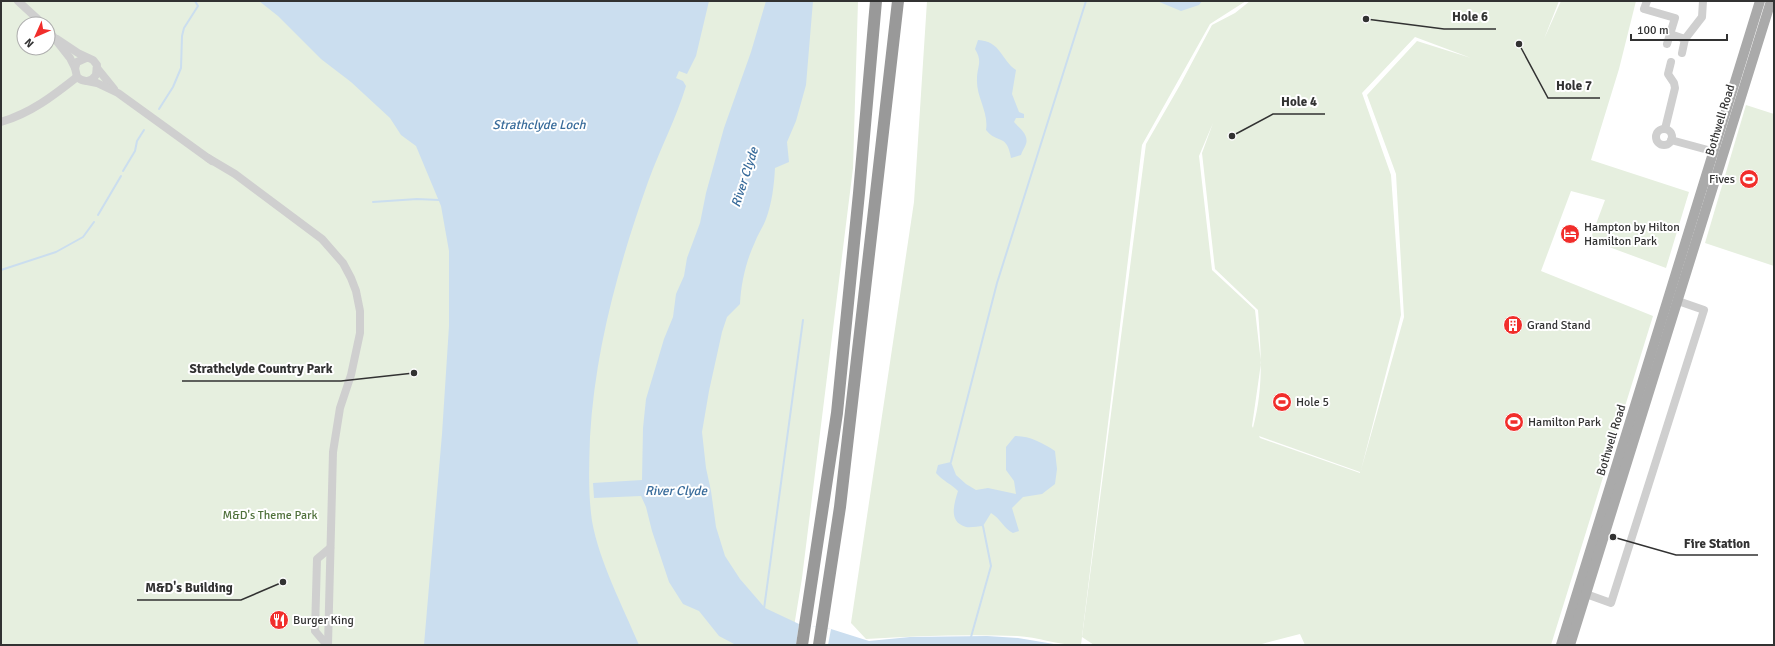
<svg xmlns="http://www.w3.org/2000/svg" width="1775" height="646" font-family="Signika,sans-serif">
	<rect width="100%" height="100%" fill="#fff"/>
	<g fill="#e6efdf" fill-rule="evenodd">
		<path d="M1,1h857l-5,167 -51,410 -11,67h-790zM24,24h24v24h-24z"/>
		<path d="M927,1h319l-36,23 -68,121 -61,500c-21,1 -42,-8 -64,-9 -50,-2 -100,0 -151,3l-15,-16 63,-421z"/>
		<path d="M1250,1h309l-15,38 17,-38h75l-17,68 -28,91 98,32 -23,76 -76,-28 15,-40 -34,-9 -30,80 112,45 -102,329h-246l-5,-11 -42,11h-164l-12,-8 64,-493 34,-59 32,-60 23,-12zM1415,37l56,21 -54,-17 -50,54 29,79 8,143 -43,153 40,-155 -10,-140 -29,-82zM1213,123l-11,30 13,116 43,41c3,42 6,76 -5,118l-1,-2 9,-63 -6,-53 -43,-40 -13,-114zM1259,436l101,36v1l-100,-35z"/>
		<polygon points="1746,105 1774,114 1774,266 1705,243"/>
	</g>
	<g fill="#cbdeef">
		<path d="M259,1h450l-13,55 -9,18 -8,-3 -3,7 7,3 3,5c-10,33 -26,63 -38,96 -29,82 -53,167 -58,255 -1,28 -2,56 2,84 7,40 31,86 47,124h-215l18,-211 7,-108v-75l-8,-45 -25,-60 -15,-11 -11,-17 -39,-36 -30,-23 -43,-43z"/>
		<path d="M766,1h47l-7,84 -10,36 -9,21 2,20 -14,6c-1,18 -3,35 -9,51 -3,8 -8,15 -11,23 -9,19 -14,41 -15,62l-13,13 -5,15 -13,59 -7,41 4,36 5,23 5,36 9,29 15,23 25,29 34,16 32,5 38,12 41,-4 77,-1 31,2 42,7h-324l-17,-9 -20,-25 -16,-7 -14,-22 -17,-51 -6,-24 -5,-11 -47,2 -1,-15 49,-3 1,-52 3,-29 18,-60 9,-22 3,-23 8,-18 3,-18 13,-35 6,-30 18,-65 27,-76z"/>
		<polygon points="1157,1 1202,1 1199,5 1181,11"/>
		<path d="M978,40c23,1 23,20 38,30l-4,24 7,18 5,2v4h-8l-2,4c5,6 15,12 12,22 -1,3 -4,7 -5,11l-10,3c-4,-25 -14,-14 -25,-28 3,-18 -10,-33 -9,-51 0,-13 6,-17 -2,-30z"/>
		<path d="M1015,436c15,0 28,7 40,15l2,18 -2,15 -13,10 -19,3 -11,11 7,23 -6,2c-9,-4 -12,-14 -22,-20l-8,13c-5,0 -12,2 -17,1 -18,-5 -12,-23 -8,-36 -7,-7 -15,-10 -22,-18l2,-8 13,-3 5,13 10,9 10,6 12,-2 28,6 -2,-13 -8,-11v-23z"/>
	</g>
	<polygon fill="#fff" points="799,624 831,629 828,645 796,645"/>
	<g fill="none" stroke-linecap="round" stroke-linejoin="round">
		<g stroke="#cbdeef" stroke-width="2">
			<polyline points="159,109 173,87 181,68 182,36 184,28 198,6 195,1"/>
			<polyline points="123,171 135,151 137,141 144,130"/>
			<polyline points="373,202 417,199 439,200"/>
			<polyline points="98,215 121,176"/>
			<polyline points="1,270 56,252 83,237 94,222"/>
			<polyline points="951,462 997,283 1086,1"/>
			<polyline points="764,609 803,320"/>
			<polyline points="971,637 991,566 983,526"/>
		</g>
		<g stroke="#cfcfcf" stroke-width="8">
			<polyline points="18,1 43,24"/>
			<polyline points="1647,1 1644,9 1675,18 1667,44"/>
			<polyline points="48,30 70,58 75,68"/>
			<polyline points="1670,34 1685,39"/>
			<path d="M57,39l21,14 15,7 4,5 -1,10c-5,7 -12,8 -19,2l-2,-9 2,-6 9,-4"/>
			<polyline points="1682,53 1685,39 1702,17 1703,1"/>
			<polyline points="97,68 114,89"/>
			<polyline points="87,81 97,83 118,93 212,161"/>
			<path d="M1,122c30,-9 52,-26 76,-45"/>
			<circle cx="1664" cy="137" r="8"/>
			<polyline points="1665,129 1675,88 1674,83 1668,74 1671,62"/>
			<polyline points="1671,140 1719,153"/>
			<polyline points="208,158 235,174 322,239 343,263 351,278 356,291 360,311 360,333 351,375 340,408 333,452 328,645"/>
			<polyline points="1586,594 1611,603 1704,310 1678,301"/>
			<polyline points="327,645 315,631 317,559 330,548"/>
		</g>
		<g stroke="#aaa" stroke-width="10">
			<polyline points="1561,645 1760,1"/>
			<polyline points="1570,645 1771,1"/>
		</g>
		<g stroke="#999" stroke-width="12">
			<polyline points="802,645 837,413 859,193 876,1"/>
			<polyline points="819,645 840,507 898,1"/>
		</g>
	</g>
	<defs>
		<symbol id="stadium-disc" viewBox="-11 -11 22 22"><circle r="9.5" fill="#f12e2b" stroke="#fff"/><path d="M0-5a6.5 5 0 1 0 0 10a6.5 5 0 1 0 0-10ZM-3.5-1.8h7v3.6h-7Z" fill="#fff"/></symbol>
		<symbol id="hotel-disc" viewBox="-11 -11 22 22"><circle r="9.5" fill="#f12e2b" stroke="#fff"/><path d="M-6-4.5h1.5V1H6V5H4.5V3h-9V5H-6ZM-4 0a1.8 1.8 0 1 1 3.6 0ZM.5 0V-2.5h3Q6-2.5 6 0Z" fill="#fff"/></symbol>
		<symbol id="building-disc" viewBox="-11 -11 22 22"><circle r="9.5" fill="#f12e2b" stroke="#fff"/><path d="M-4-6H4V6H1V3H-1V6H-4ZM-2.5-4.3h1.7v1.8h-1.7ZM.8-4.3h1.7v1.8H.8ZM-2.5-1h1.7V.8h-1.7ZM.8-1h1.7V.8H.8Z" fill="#fff"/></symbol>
		<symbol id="restaurant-disc" viewBox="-11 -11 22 22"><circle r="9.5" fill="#f12e2b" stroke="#fff"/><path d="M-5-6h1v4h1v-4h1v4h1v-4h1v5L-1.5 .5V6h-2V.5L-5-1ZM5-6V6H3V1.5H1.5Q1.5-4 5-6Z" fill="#fff"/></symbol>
	</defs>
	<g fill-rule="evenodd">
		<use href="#stadium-disc" x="1738" y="168" width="22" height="22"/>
		<use href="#hotel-disc" x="1559" y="223" width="22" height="22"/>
		<use href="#building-disc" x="1502" y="314" width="22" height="22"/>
		<use href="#stadium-disc" x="1271" y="391" width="22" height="22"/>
		<use href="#stadium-disc" x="1503" y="411" width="22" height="22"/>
		<use href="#restaurant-disc" x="268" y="609" width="22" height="22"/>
	</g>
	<g text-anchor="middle" stroke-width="4" stroke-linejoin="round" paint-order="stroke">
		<g font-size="12" fill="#323232" stroke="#fff">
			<text transform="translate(1720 120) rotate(-73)" y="4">Bothwell Road</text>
			<text transform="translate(1611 440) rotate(-73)" y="4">Bothwell Road</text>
		</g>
		<g font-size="12" fill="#323232" stroke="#fff" text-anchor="start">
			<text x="1735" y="183" text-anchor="end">Fives</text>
			<text x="1584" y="231">Hampton by Hilton<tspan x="1584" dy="14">Hamilton Park</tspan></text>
			<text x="1527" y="329">Grand Stand</text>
			<text x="1296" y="406">Hole 5</text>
			<text x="1528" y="426">Hamilton Park</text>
			<text x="293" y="624">Burger King</text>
		</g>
		<g font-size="12" fill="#50713b" stroke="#fff">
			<text x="270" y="519">M&amp;D's Theme Park</text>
		</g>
		<g font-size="13" font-style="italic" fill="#396c9b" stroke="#fff">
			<text x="539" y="129">Strathclyde Loch</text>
			<text transform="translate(744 177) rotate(-72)" y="5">River Clyde</text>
			<text x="676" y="495">River Clyde</text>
		</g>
	</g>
	<path fill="none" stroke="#323232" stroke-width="1.5" d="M1366 19L1444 29H1496M1519 44L1548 98H1600M1232 136L1273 114H1325M414 373L341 381H182M1613 537L1676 555H1758M283 582L241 600H137"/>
	<g fill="#323232" stroke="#fff" stroke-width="1.5">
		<circle cx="1366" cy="19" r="4"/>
		<circle cx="1519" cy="44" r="4"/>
		<circle cx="1232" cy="136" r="4"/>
		<circle cx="414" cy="373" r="4"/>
		<circle cx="1613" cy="537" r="4"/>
		<circle cx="283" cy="582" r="4"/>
	</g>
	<g font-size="13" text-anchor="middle" font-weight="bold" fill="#323232" stroke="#fff" stroke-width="4" stroke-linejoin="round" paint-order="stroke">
		<text x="1470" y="21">Hole 6</text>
		<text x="1574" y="90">Hole 7</text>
		<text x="1299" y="106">Hole 4</text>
		<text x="261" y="373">Strathclyde Country Park</text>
		<text x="1717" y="548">Fire Station</text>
		<text x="189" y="592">M&amp;D's Building</text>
	</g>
	<rect width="1775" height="646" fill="none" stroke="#323232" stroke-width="4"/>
	<g transform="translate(36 36) rotate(225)"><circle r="19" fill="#ffffff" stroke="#adadad"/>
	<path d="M0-3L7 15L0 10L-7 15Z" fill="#f12e2b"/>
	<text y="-6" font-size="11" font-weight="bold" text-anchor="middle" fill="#323232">N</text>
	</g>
	<path d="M1631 34v6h96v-6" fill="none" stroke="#323232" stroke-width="2"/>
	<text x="1637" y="34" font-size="12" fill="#323232" stroke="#ffffff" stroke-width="3" paint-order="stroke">100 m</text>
</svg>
